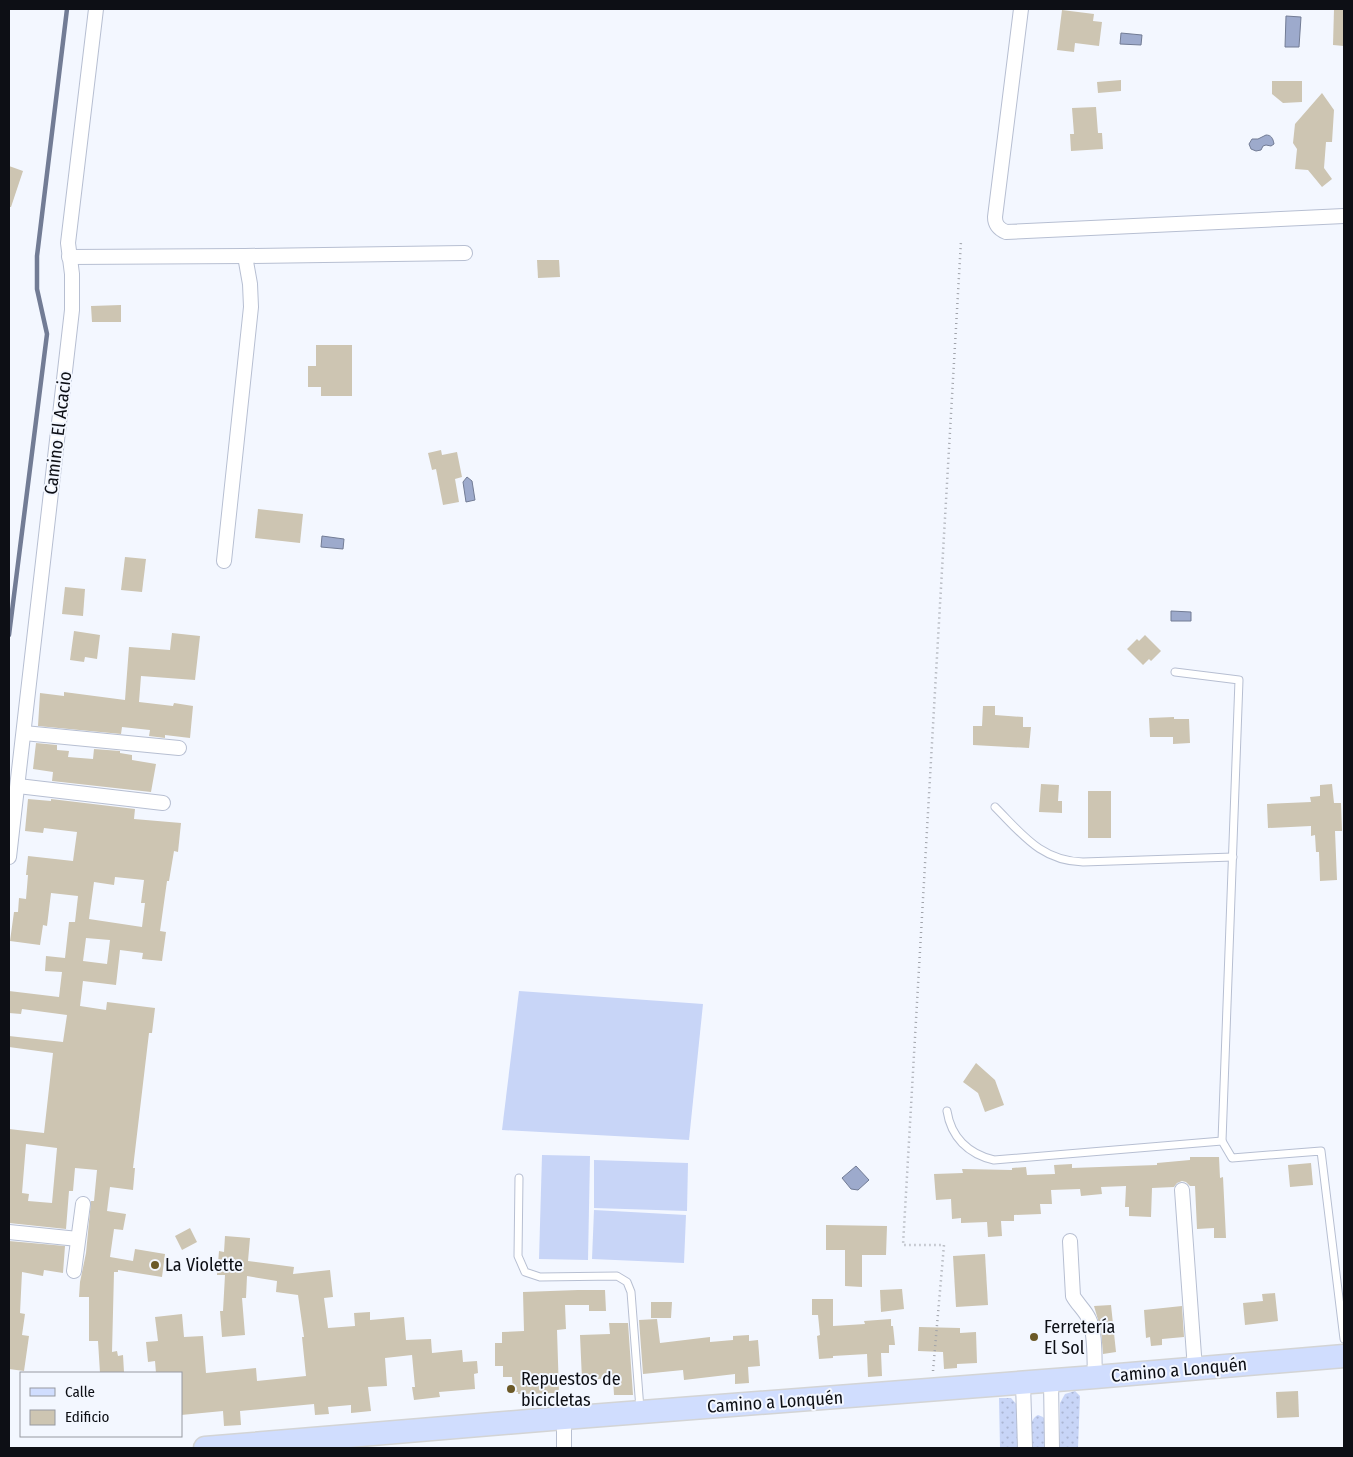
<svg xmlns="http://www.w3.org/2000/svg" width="1353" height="1457" font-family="'Fira Sans Condensed',sans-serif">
	<defs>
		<pattern id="grass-dots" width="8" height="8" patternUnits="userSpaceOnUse" patternTransform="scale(1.25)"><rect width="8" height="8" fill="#c8d5f7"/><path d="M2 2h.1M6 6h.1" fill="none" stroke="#abb6d3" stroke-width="1.8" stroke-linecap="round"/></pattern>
	</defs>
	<rect width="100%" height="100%" fill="#f3f7ff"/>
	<g fill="url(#grass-dots)">
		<polygon points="1075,1391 1080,1396 1078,1448 1060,1448 1060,1403 1065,1394"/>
		<polygon points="999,1398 1011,1398 1019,1407 1020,1448 1000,1448"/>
		<path d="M1038,1415l5,2 3,4v27h-14c0,-10 -5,-28 6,-33z"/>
	</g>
	<g fill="#c8d5f7">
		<polygon points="519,991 703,1004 689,1140 502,1130"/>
		<polygon points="542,1155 590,1156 588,1260 539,1259"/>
		<polygon points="594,1160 688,1163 687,1211 594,1208"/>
		<polygon points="594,1210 686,1215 684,1263 592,1259"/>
	</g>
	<g fill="#9daacc" stroke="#727c95">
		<polygon points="1286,16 1301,17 1299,47 1285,47"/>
		<polygon points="1121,33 1142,35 1141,45 1120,44"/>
		<path d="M1266,135c5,0 7,3 8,9l-3,2 -5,-1 -3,1 -2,4 -5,1 -5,-2 -2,-5 3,-5h6z"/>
		<polygon points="467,477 472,481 475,500 466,502 463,482"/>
		<polygon points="322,536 344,539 343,549 321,547"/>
		<polygon points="1171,611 1191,612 1191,621 1171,621"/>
		<polygon points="856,1166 869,1180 858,1190 851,1189 842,1178"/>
	</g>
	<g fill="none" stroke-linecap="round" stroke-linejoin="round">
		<polyline stroke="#727c95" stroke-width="4.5" points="9,635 47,334 37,289 37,256 67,9"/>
	</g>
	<g fill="#cdc5b2" fill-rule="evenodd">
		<polygon points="1334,9 1344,9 1344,46 1333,45"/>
		<polygon points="1062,10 1094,14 1093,21 1102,22 1099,46 1075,43 1074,52 1057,50"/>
		<polygon points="1121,80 1121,91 1098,93 1097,82"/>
		<polygon points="1272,81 1302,81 1302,102 1283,103 1272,94"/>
		<polygon points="1322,93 1334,110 1332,142 1326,142 1324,168 1332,179 1322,187 1308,170 1295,169 1297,149 1293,143 1295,124"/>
		<polygon points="1096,107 1098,133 1102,133 1103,149 1071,151 1070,134 1074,134 1072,108"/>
		<polygon points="9,166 23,171 11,207 9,207"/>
		<polygon points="537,260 559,260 560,277 538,278"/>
		<polygon points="121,305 121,322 92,322 91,306"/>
		<polygon points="316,345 352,345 352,396 321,396 321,387 308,387 308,366 316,366"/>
		<polygon points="441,450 442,455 457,452 462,477 455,479 459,502 443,505 436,469 432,470 428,453"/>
		<polygon points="258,509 303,514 300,543 255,538"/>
		<polygon points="125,557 146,559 142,592 121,590"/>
		<polygon points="65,587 85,589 83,616 62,614"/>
		<polygon points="74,631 100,635 97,659 85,657 84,662 70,660"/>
		<polygon points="172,633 200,636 195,680 141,676 139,702 173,706 174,703 193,706 190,738 165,735 165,738 149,736 150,730 122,727 121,734 38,726 40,693 64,696 64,692 125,700 129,647 170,650"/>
		<polygon points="1145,635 1161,651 1151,661 1149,659 1143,665 1127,649 1137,639 1139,641"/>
		<polygon points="983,706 995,706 995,715 1023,717 1023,727 1031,727 1029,748 973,745 973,726 982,726"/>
		<polygon points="1174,717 1174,719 1189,719 1190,743 1173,744 1173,737 1150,737 1149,718"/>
		<polygon points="36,743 57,745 57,750 69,751 68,757 93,759 94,749 120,751 120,753 132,755 132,760 156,764 151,792 52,781 53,772 33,769"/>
		<polygon points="1041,784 1059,785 1058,801 1062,801 1062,813 1039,812"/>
		<polygon points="1332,784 1334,803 1341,803 1342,831 1335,831 1337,880 1320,881 1319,852 1316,852 1315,835 1311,836 1311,826 1268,828 1267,804 1311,802 1310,797 1320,796 1320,785"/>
		<rect x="1088" y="791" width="23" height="47"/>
		<path d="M28,799l23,2v-2l84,10 -1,10 47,4 -3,29 -4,-1 -5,30h-2l-7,50 6,1 -4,29 -20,-2 1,-6 -23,-3 -4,35 -33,-4 -3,25 26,4 1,-8 48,6 -3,25h-3l-16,135h2l-2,22 -23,-3 -3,24 19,3 -3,16 -9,-1 -4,28 23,4 2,-12 30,5 -3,23 -44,-7v2h-4l-2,80 5,-1 1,5 5,-1 1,17 -24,1 -2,-32h-9v-44h-10l1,-15 6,-29 5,-52h3l3,-31 -22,-2 -2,23h-4l-3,38 -57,-6v-94l35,4 9,-80 -44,-6v-11l54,6 4,-27 -45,-6 -1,5 -12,-1v-22l50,6 3,-25 -17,-1 1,-15 19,2 4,-36h6l3,-26 -27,-3 -4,33 -4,-1 -3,20 -30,-4 4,-29h4l1,-14 7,1 2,-24h-2l2,-19 45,5 4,-29 -33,-4 -1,5 -18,-2zM115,877l29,3 -3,23h4l-3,24 -53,-8 5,-37 20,3zM86,938l24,2 -3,24 -24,-3zM26,1144l31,4 -5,55 -24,-2 1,-7 -7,-1z"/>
		<polygon points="976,1063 995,1080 1004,1105 985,1112 978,1093 963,1082"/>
		<polygon points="1190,1157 1219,1157 1220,1178 1223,1177 1226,1238 1214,1238 1214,1228 1197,1229 1195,1186 1190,1186 1186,1182 1182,1181 1177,1183 1174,1187 1152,1188 1151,1217 1129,1216 1129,1207 1125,1207 1126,1186 1101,1187 1102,1194 1081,1196 1080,1189 1051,1190 1052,1204 1040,1204 1041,1214 1014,1215 1014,1221 1001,1221 1002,1236 988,1237 987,1222 961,1223 961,1218 952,1219 951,1199 936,1200 934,1174 963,1173 962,1169 1012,1170 1012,1168 1026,1167 1027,1175 1055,1174 1054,1165 1072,1164 1072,1168 1127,1166 1157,1165 1157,1163 1190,1160"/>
		<polygon points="1311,1163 1313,1185 1290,1187 1288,1165"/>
		<polygon points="826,1225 887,1226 886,1255 862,1255 862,1287 845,1286 845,1250 826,1250"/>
		<polygon points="190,1228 197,1242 182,1250 175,1236"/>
		<polygon points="225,1236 250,1238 248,1261 294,1267 293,1274 330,1270 333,1297 324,1298 328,1328 355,1326 354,1313 370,1312 370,1320 404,1317 406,1340 431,1339 432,1353 462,1350 463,1362 477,1361 478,1373 474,1374 475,1389 439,1392 440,1397 414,1400 412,1387 415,1387 412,1355 385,1358 387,1386 368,1387 371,1411 351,1413 351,1405 328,1407 329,1414 315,1415 314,1404 240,1411 241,1425 224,1426 223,1411 181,1415 181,1373 156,1373 155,1361 148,1362 146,1342 158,1341 155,1317 182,1314 184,1337 203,1336 206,1373 256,1368 257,1381 306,1376 302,1337 304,1337 298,1295 276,1292 277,1281 247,1276 246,1298 242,1298 245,1335 222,1337 220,1311 223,1311 225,1275 217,1275 219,1251 224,1252"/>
		<polygon points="9,1241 65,1246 63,1273 44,1270 43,1276 22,1272 20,1313 25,1314 22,1335 29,1336 24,1371 9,1369"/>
		<polygon points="985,1254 988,1305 956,1307 953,1256"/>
		<polygon points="902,1289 904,1309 881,1312 880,1290"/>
		<polygon points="578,1290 605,1290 606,1311 589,1311 589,1305 565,1305 566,1329 557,1330 559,1393 518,1394 518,1392 513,1392 512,1377 503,1377 503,1366 495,1366 495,1343 502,1343 502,1332 524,1331 523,1292"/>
		<polygon points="1275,1293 1278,1321 1245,1325 1243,1303 1263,1301 1262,1294"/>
		<polygon points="812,1299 833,1299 833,1326 865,1324 864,1321 891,1319 891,1326 893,1326 895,1345 889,1345 889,1353 881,1353 882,1376 868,1377 867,1354 833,1356 833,1358 819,1359 817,1336 820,1335 818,1315 812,1315"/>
		<polygon points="651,1302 672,1302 671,1318 651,1318"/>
		<polygon points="1111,1305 1116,1352 1103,1354 1101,1330 1094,1306"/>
		<polygon points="1182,1306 1184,1337 1162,1339 1162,1345 1151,1346 1150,1337 1146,1338 1144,1310"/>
		<polygon points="657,1319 660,1343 710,1337 710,1342 733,1340 733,1336 749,1335 749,1341 758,1340 760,1366 748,1367 749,1383 735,1384 735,1374 684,1380 683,1370 643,1374 639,1320"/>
		<polygon points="609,1323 628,1323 633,1395 614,1395 613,1378 582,1380 580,1335 610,1334"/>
		<polygon points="919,1327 960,1328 960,1333 976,1332 977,1363 957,1364 957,1368 944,1369 943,1352 918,1351"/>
		<polygon points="1298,1391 1299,1417 1277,1418 1276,1392"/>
	</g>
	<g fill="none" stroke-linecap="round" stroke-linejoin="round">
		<defs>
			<g id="service">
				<polyline points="1175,672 1239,680 1222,1141"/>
				<path d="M995,807c27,27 46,54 88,55l150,-5"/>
				<path d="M947,1111c4,26 21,43 47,49l228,-19 10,17 89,-7 23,188"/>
				<polyline points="519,1178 518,1256 525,1272 540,1277 617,1276 627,1282 631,1292 640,1409"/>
			</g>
			<g id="minor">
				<path d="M1021,9l-26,208c0,8 4,12 11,15l338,-16"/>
				<polyline points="69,257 245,256 465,253"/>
				<polyline points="224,561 251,307 250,284 245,256"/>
				<polyline points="24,733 179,748"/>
				<polyline points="18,786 163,803"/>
				<polyline points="9,857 72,310 72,274 68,243 96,9"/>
				<polyline points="1182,1190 1195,1369"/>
				<polyline points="9,1232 78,1239"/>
				<path d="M1070,1241l3,55c5,9 12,14 16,23 7,14 5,42 6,58"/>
				<polyline points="74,1271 83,1204"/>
				<polyline points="1051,1380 1052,1448"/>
				<polyline points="1023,1383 1025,1448"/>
				<polyline points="564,1448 564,1418"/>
			</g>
			<polyline id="primary" points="205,1448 564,1418 1095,1377 1344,1356"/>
		</defs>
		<use href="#service" stroke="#b7bfd2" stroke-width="9"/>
		<use href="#minor" stroke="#b7bfd2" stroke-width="16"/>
		<use href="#primary" stroke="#d3d4d5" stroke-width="25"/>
		<polyline stroke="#a0a3aa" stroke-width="2.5" stroke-dasharray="1 4" stroke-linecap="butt" points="933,1371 944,1245 903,1245 961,241"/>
		<use href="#service" stroke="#fff" stroke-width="7"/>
		<use href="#minor" stroke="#fff" stroke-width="14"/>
		<use href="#primary" stroke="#d0ddfe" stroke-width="22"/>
	</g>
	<g fill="#6b5927" stroke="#f3f7ff" stroke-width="2">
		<circle cx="155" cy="1265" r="5"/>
		<circle cx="1034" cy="1337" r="5"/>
		<circle cx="511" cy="1389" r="5"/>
	</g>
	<g text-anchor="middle" stroke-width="4" stroke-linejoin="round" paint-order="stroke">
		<g font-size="18" fill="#0d0f15" stroke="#f3f7ff">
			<text transform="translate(58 433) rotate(-83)" y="6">Camino El Acacio</text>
			<text transform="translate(1179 1370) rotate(-5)" y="6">Camino a Lonquén</text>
			<text transform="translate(775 1402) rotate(-4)" y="6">Camino a Lonquén</text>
		</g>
		<g font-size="18" fill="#0d0f15" stroke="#f3f7ff" text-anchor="start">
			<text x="165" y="1271">La Violette</text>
			<text x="1044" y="1333">Ferretería<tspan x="1044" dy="21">El Sol</tspan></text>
			<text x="521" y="1385">Repuestos de<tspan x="521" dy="21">bicicletas</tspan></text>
		</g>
	</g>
	<rect width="1353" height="1457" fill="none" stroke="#0d0f15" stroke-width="20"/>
	<rect x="20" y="1372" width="162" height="65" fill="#f3f7ff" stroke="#979aa1"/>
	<rect x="30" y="1388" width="25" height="8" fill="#d0ddfe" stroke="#979aa1"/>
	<text x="65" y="1397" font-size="15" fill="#0d0f15">Calle</text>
	<rect x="30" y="1410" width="25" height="15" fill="#cdc5b2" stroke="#979aa1"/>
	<text x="65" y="1422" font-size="15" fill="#0d0f15">Edificio</text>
</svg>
